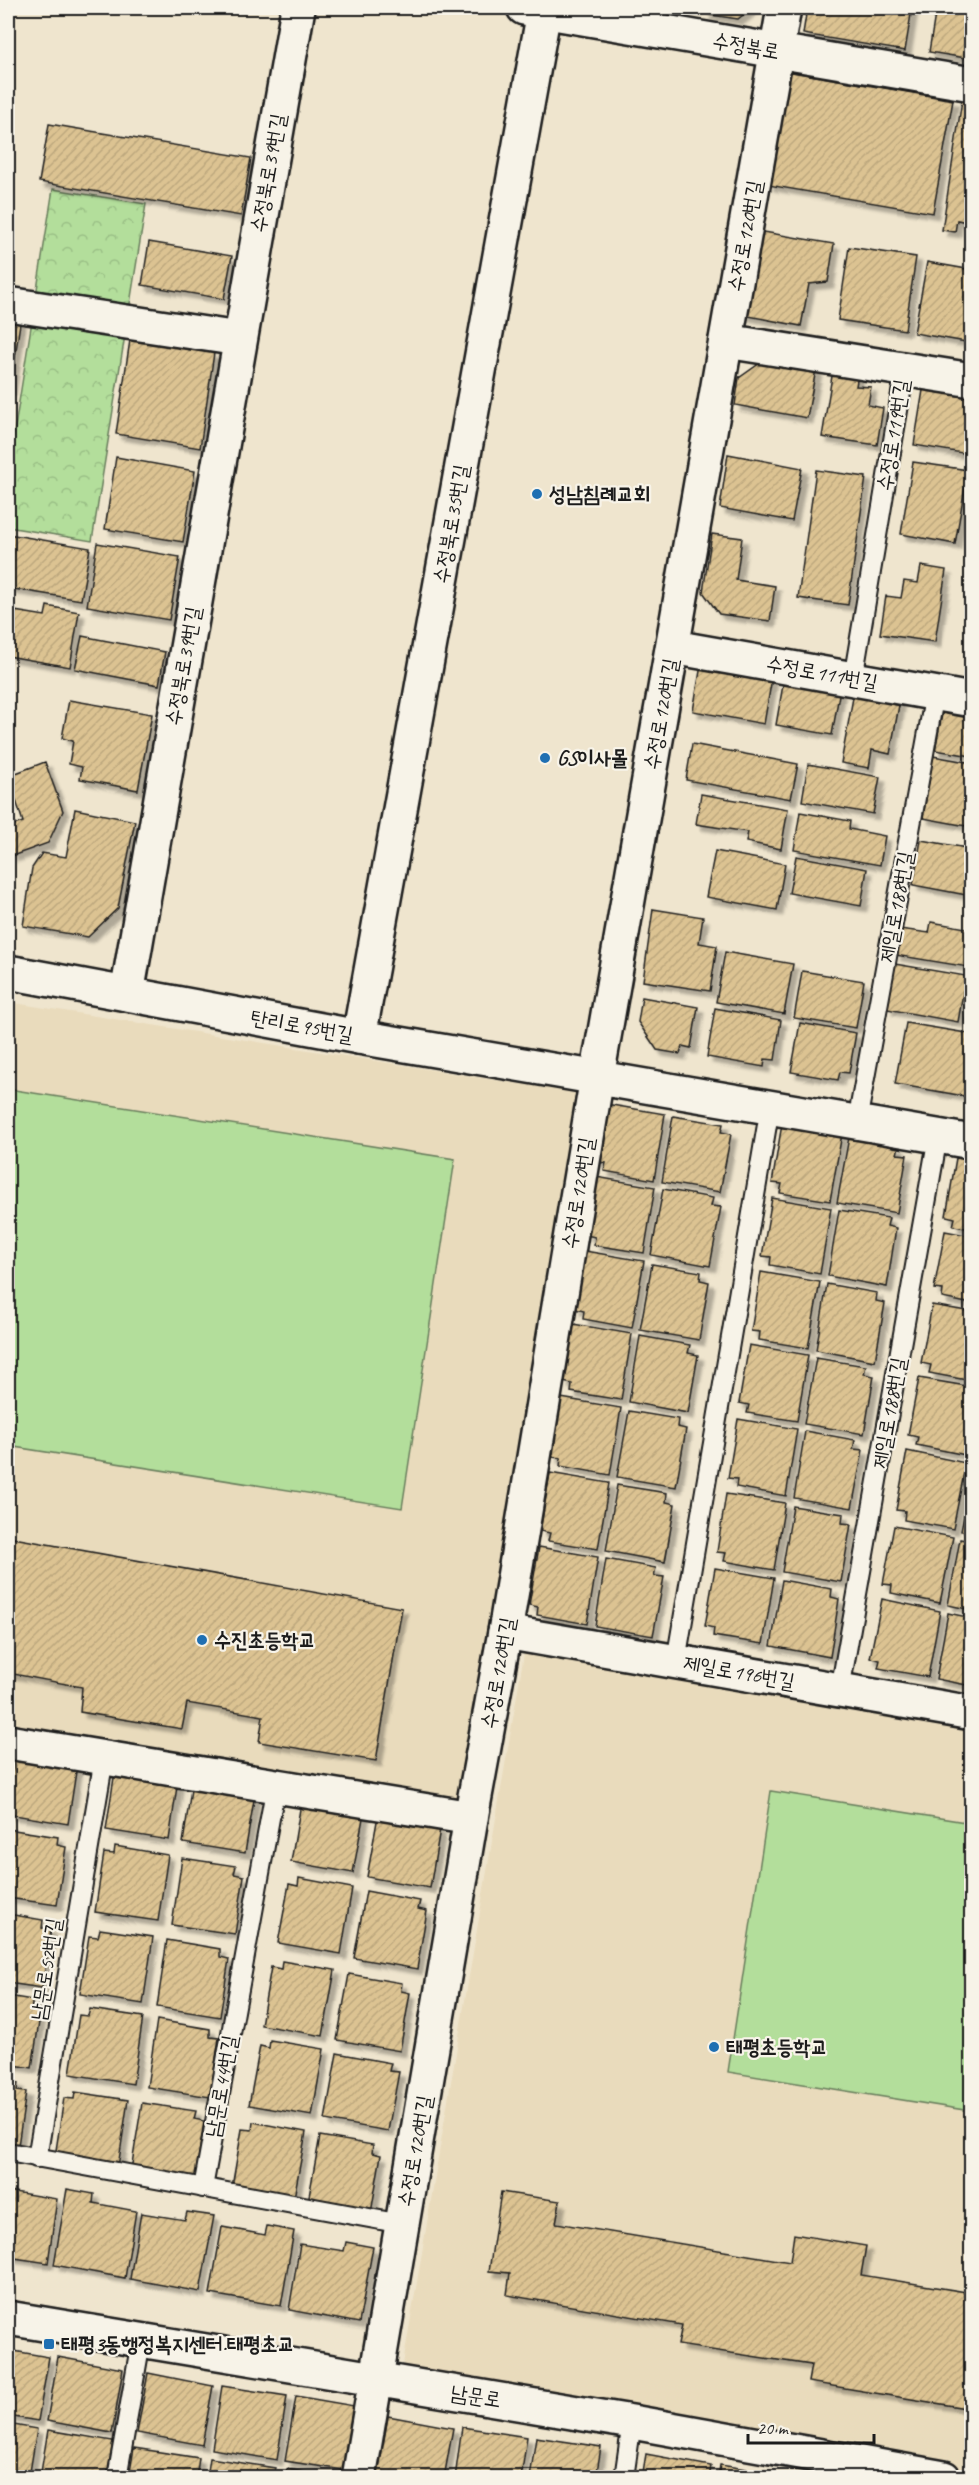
<svg xmlns="http://www.w3.org/2000/svg" width="979" height="2485" font-family="Caveat,'Poor Story',sans-serif">
	<defs>
		<pattern id="park-crowns" width="20" height="18" patternUnits="userSpaceOnUse" patternTransform="scale(1.5)"><rect width="20" height="18" fill="#b3de9b"/><path d="M2 6a3 3 0 1 1 6 0M12 15a3 3 0 1 1 6 0" fill="none" stroke="#99be85"/></pattern>
		<pattern id="building-hatch" width="6" height="6" patternUnits="userSpaceOnUse" patternTransform="scale(1.5)"><rect width="6" height="6" fill="#dcc392"/><path d="M-1 1l2-2M0 6l6-6M5 7l2-2" fill="none" stroke="#bca77d"/></pattern>
		<filter id="shadow"><feDropShadow dx="5.5" dy="5.5" stdDeviation="1.5" flood-color="#0004"/></filter>
	</defs>
	<rect width="100%" height="100%" fill="#efe5ce"/>
	<filter id="ink" filterUnits="userSpaceOnUse"><feTurbulence type="fractalNoise" baseFrequency=".0167" numOctaves="2"/><feDisplacementMap in="SourceGraphic" scale="12" xChannelSelector="R" yChannelSelector="G"/><feConvolveMatrix kernelMatrix="1 2 1 2 8 2 1 2 1" color-interpolation-filters="sRGB"/></filter>
	<g filter="url(#ink)">
		<g fill="#e9dbbc">
			<polygon points="8,1002 577,1093 466,1800 8,1727"/>
			<polygon points="525,1648 971,1725 971,2469 402,2370"/>
		</g>
		<polygon fill="url(#park-crowns)" stroke="#687d5c" stroke-width="1.5" points="53,189 146,204 92,541 8,527 8,471"/>
		<g fill="#b3de9b" stroke="#687d5c" stroke-width="1.5">
			<polygon points="8,1089 455,1159 402,1508 8,1446"/>
			<polygon points="771,1791 971,1823 971,2111 728,2072"/>
		</g>
		<g fill="url(#building-hatch)" stroke="#1c1c1c" stroke-width="1.5" filter="url(#shadow)">
			<polygon points="706,8 752,8 738,19 705,14"/>
			<polygon points="807,8 912,8 905,51 803,34"/>
			<polygon points="936,8 972,8 972,59 929,52"/>
			<polygon points="787,71 953,100 933,213 768,185"/>
			<polygon points="962,100 972,101 972,223 957,220 955,232 942,230"/>
			<polygon points="49,124 251,158 241,216 39,182"/>
			<polygon points="758,231 834,244 828,282 809,284 801,326 743,315"/>
			<polygon points="149,242 232,256 224,299 142,285"/>
			<polygon points="849,247 916,257 905,330 838,320"/>
			<polygon points="927,262 972,270 972,343 914,333"/>
			<polygon points="8,315 21,317 10,390 8,389"/>
			<polygon points="130,340 214,353 200,448 116,434"/>
			<polygon points="770,356 817,364 807,418 735,405 739,378"/>
			<polygon points="834,364 859,369 856,386 871,387 868,405 883,408 877,445 822,437"/>
			<polygon points="925,378 972,386 972,435 968,454 914,445"/>
			<polygon points="728,454 802,468 792,521 720,508"/>
			<polygon points="116,457 195,471 183,542 105,529"/>
			<polygon points="913,462 968,470 955,544 901,534"/>
			<polygon points="816,470 866,477 848,605 798,598"/>
			<polygon points="972,523 972,547 968,546"/>
			<polygon points="8,534 90,548 81,600 8,588"/>
			<polygon points="712,534 742,538 736,580 775,586 770,621 719,614 703,592"/>
			<polygon points="97,543 180,557 169,620 87,606"/>
			<polygon points="921,566 946,570 935,642 880,634 886,596 901,598 904,581 918,583"/>
			<polygon points="47,606 79,612 70,667 8,656 8,610 45,616"/>
			<polygon points="972,624 972,649 967,648"/>
			<polygon points="82,636 165,652 159,685 75,669"/>
			<polygon points="701,665 772,678 764,724 693,711"/>
			<polygon points="784,679 840,689 832,735 776,725"/>
			<polygon points="854,692 900,700 890,754 872,750 869,768 841,763"/>
			<polygon points="69,700 152,714 138,790 80,779 82,767 69,764 73,741 62,738"/>
			<polygon points="944,704 972,709 972,756 935,750"/>
			<polygon points="692,744 798,764 791,799 686,780"/>
			<polygon points="933,756 972,763 972,827 923,818"/>
			<polygon points="45,762 63,811 48,843 12,856 8,844 8,827 23,822 8,776"/>
			<polygon points="808,764 880,777 873,814 802,801"/>
			<polygon points="701,794 788,809 781,849 746,842 748,832 696,824"/>
			<polygon points="75,809 135,821 118,908 88,937 23,926 32,868 42,853 66,857"/>
			<polygon points="800,812 850,821 849,829 885,836 880,865 794,850"/>
			<polygon points="921,840 972,849 972,896 913,885"/>
			<polygon points="715,851 785,864 777,910 706,897"/>
			<polygon points="796,856 867,869 861,906 789,893"/>
			<polygon points="653,909 703,917 699,943 717,946 710,991 643,981"/>
			<polygon points="931,922 972,929 968,967 895,955 900,929 929,933"/>
			<polygon points="725,952 793,964 784,1014 716,1002"/>
			<polygon points="895,964 966,976 958,1022 887,1009"/>
			<polygon points="802,971 864,981 856,1028 794,1018"/>
			<polygon points="972,989 972,1022 966,1021"/>
			<polygon points="642,997 698,1007 691,1048 682,1046 680,1054 657,1050 638,1022"/>
			<polygon points="715,1008 781,1020 775,1060 765,1059 764,1067 707,1057"/>
			<polygon points="800,1023 856,1033 849,1073 840,1072 838,1080 791,1072"/>
			<polygon points="906,1023 972,1034 970,1097 895,1084"/>
			<polygon points="606,1104 665,1114 654,1180 604,1171 606,1163 596,1162"/>
			<polygon points="673,1116 723,1124 721,1132 731,1134 720,1192 662,1182"/>
			<polygon points="782,1124 842,1134 830,1201 780,1193 782,1184 772,1183"/>
			<polygon points="849,1137 899,1146 897,1154 907,1155 897,1213 837,1203"/>
			<polygon points="956,1158 972,1161 972,1229 953,1226 955,1218 946,1216"/>
			<polygon points="596,1177 655,1187 644,1253 594,1245 595,1237 586,1235"/>
			<polygon points="663,1189 713,1198 711,1206 721,1207 710,1266 651,1255"/>
			<polygon points="772,1198 831,1208 820,1274 770,1265 771,1257 762,1256"/>
			<polygon points="839,1210 889,1218 887,1226 896,1228 887,1287 828,1276"/>
			<polygon points="945,1231 972,1236 972,1304 942,1298 943,1290 934,1289"/>
			<polygon points="585,1251 644,1261 632,1328 583,1319 584,1311 575,1309"/>
			<polygon points="652,1264 701,1272 700,1280 709,1282 699,1340 640,1330"/>
			<polygon points="761,1272 820,1282 808,1348 759,1340 760,1332 751,1331"/>
			<polygon points="827,1284 877,1293 876,1301 885,1303 875,1361 816,1350"/>
			<polygon points="932,1305 972,1312 972,1381 929,1373 931,1365 921,1363"/>
			<polygon points="573,1324 632,1334 621,1400 571,1392 572,1384 563,1382"/>
			<polygon points="640,1336 690,1345 688,1353 698,1355 688,1413 629,1402"/>
			<polygon points="749,1345 808,1355 797,1421 747,1413 749,1405 739,1403"/>
			<polygon points="816,1358 866,1366 864,1374 874,1376 864,1434 804,1424"/>
			<polygon points="919,1378 972,1387 972,1424 966,1455 916,1445 918,1437 908,1435"/>
			<polygon points="561,1398 621,1408 610,1475 560,1466 561,1458 552,1457"/>
			<polygon points="629,1411 678,1419 677,1427 686,1429 676,1487 617,1477"/>
			<polygon points="738,1419 797,1429 786,1496 736,1487 737,1479 728,1478"/>
			<polygon points="805,1431 855,1440 853,1449 863,1450 852,1508 794,1498"/>
			<polygon points="907,1451 966,1463 953,1529 904,1520 905,1511 896,1510"/>
			<polygon points="550,1473 609,1483 598,1549 548,1541 550,1533 540,1531"/>
			<polygon points="972,1475 972,1533 961,1531"/>
			<polygon points="617,1485 667,1493 666,1502 675,1504 665,1562 606,1551"/>
			<polygon points="726,1494 785,1503 774,1570 724,1561 726,1553 717,1552"/>
			<polygon points="793,1506 843,1514 842,1523 851,1524 841,1582 782,1572"/>
			<polygon points="894,1526 953,1537 940,1603 891,1593 892,1585 883,1584"/>
			<polygon points="8,1537 402,1608 376,1761 259,1742 263,1716 187,1703 182,1729 80,1712 82,1687 8,1673"/>
			<polygon points="960,1539 972,1541 972,1610 948,1605"/>
			<polygon points="539,1547 598,1557 587,1624 537,1615 538,1607 529,1605"/>
			<polygon points="606,1559 656,1568 654,1576 664,1577 653,1636 595,1626"/>
			<polygon points="715,1568 774,1578 763,1644 713,1636 714,1628 705,1626"/>
			<polygon points="782,1580 832,1589 831,1597 839,1599 830,1657 771,1646"/>
			<polygon points="882,1599 940,1611 928,1677 878,1668 880,1660 870,1658"/>
			<polygon points="948,1613 972,1618 972,1686 936,1679"/>
			<polygon points="15,1748 77,1765 68,1824 8,1814"/>
			<polygon points="115,1771 179,1773 169,1840 106,1830"/>
			<polygon points="193,1776 255,1794 245,1853 183,1843"/>
			<polygon points="301,1803 365,1807 353,1873 291,1862"/>
			<polygon points="379,1810 440,1829 430,1888 367,1877"/>
			<polygon points="8,1829 58,1837 57,1845 66,1847 57,1905 8,1898"/>
			<polygon points="115,1846 168,1855 158,1921 95,1912 104,1853 114,1854"/>
			<polygon points="182,1858 236,1866 234,1874 244,1876 235,1934 172,1925"/>
			<polygon points="299,1878 352,1888 341,1954 278,1943 289,1884 298,1886"/>
			<polygon points="366,1891 420,1901 418,1909 427,1911 417,1969 354,1958"/>
			<polygon points="8,1914 43,1920 42,1928 51,1929 42,1988 8,1983"/>
			<polygon points="100,1929 153,1937 143,2004 80,1994 89,1936 98,1937"/>
			<polygon points="167,1940 220,1949 220,1957 229,1959 220,2017 157,2007"/>
			<polygon points="282,1961 335,1970 323,2036 261,2025 271,1967 281,1969"/>
			<polygon points="349,1974 402,1983 401,1991 410,1993 400,2051 337,2040"/>
			<polygon points="8,1996 33,2000 31,2008 41,2009 32,2068 8,2064"/>
			<polygon points="90,2009 143,2017 133,2084 70,2074 79,2015 88,2016"/>
			<polygon points="157,2020 210,2029 210,2037 219,2038 210,2097 147,2087"/>
			<polygon points="270,2040 324,2049 312,2116 249,2105 260,2046 269,2048"/>
			<polygon points="337,2053 391,2063 389,2071 399,2072 388,2131 325,2120"/>
			<polygon points="8,2081 18,2083 17,2091 26,2092 18,2146 8,2145"/>
			<polygon points="75,2092 128,2100 118,2167 55,2157 64,2098 74,2099"/>
			<polygon points="142,2103 196,2111 194,2119 204,2121 195,2180 131,2170"/>
			<polygon points="253,2122 306,2132 294,2198 232,2187 242,2129 252,2130"/>
			<polygon points="320,2136 373,2145 372,2153 381,2155 371,2213 308,2202"/>
			<polygon points="67,2189 94,2194 93,2203 136,2211 125,2278 54,2265"/>
			<polygon points="8,2191 57,2199 48,2263 8,2257"/>
			<polygon points="501,2192 560,2201 556,2223 790,2262 794,2234 866,2246 861,2275 972,2293 972,2409 808,2382 811,2365 678,2345 682,2325 507,2295 510,2273 489,2271"/>
			<polygon points="187,2212 214,2216 200,2292 130,2279 141,2213 185,2220"/>
			<polygon points="267,2226 294,2231 281,2306 210,2294 222,2227 265,2235"/>
			<polygon points="346,2242 373,2247 359,2323 289,2310 300,2244 344,2251"/>
			<polygon points="8,2350 49,2357 38,2421 8,2416"/>
			<polygon points="58,2357 123,2369 112,2433 47,2421"/>
			<polygon points="148,2373 213,2386 202,2445 137,2433"/>
			<polygon points="222,2386 287,2396 277,2460 212,2449"/>
			<polygon points="296,2396 360,2407 350,2471 285,2461"/>
			<polygon points="388,2416 453,2428 444,2478 390,2478 377,2475"/>
			<polygon points="8,2424 37,2429 29,2478 8,2478"/>
			<polygon points="462,2427 527,2437 521,2478 455,2478"/>
			<polygon points="48,2430 113,2441 107,2478 40,2478"/>
			<polygon points="536,2437 601,2447 596,2478 530,2478"/>
			<polygon points="134,2448 199,2458 196,2478 129,2478"/>
			<polygon points="646,2454 711,2466 709,2478 642,2478"/>
			<polygon points="210,2458 275,2468 274,2478 207,2478"/>
			<polygon points="720,2465 785,2475 785,2478 718,2478"/>
			<polygon points="287,2469 338,2478 285,2478"/>
		</g>
		<g fill="none" stroke-linecap="round" stroke-linejoin="round">
			<defs>
				<g id="service">
					<polyline points="853,679 905,369"/>
					<polyline points="857,1122 935,693"/>
					<polyline points="676,1661 770,1107"/>
					<polyline points="840,1690 938,1136"/>
					<polyline points="8,2152 402,2224"/>
					<polyline points="37,2158 104,1758"/>
					<polyline points="203,2188 276,1785"/>
					<polyline points="117,2478 141,2341"/>
					<polyline points="624,2478 632,2422"/>
				</g>
				<g id="minor">
					<polyline points="524,8 972,84"/>
					<polyline points="8,304 239,339"/>
					<polyline points="726,341 972,380"/>
					<polyline points="673,647 972,700"/>
					<polyline points="8,972 359,1037 972,1142"/>
					<polyline points="127,994 298,8"/>
					<polyline points="359,1037 544,11"/>
					<polyline points="505,1632 972,1713"/>
					<polyline points="8,1742 471,1818"/>
					<polyline points="359,2478 471,1818 505,1632 597,1077 784,8"/>
				</g>
				<polyline id="secondary" points="8,2318 632,2422 944,2478"/>
			</defs>
			<use href="#service" stroke="#1c1c1c" stroke-width="22"/>
			<use href="#minor" stroke="#1c1c1c" stroke-width="38"/>
			<use href="#secondary" stroke="#1c1c1c" stroke-width="38"/>
			<use href="#service" stroke="#f7f3e8" stroke-width="18"/>
			<use href="#minor" stroke="#f7f3e8" stroke-width="33"/>
			<use href="#secondary" stroke="#f7f3e8" stroke-width="33"/>
		</g>
	</g>
	<g fill="#1f6fb2" stroke="#f7f3e8" stroke-width="2">
		<circle cx="537" cy="494" r="6"/>
		<circle cx="545" cy="758" r="6"/>
		<circle cx="202" cy="1640" r="6"/>
		<circle cx="714" cy="2047" r="6"/>
		<rect x="43" y="2338" width="12" height="12" rx="3"/>
	</g>
	<g text-anchor="middle" stroke-width="4.5" stroke-linejoin="round" paint-order="stroke">
		<g font-size="21" fill="#1c1c1c" stroke="#f7f3e8">
			<text transform="translate(746 46) rotate(10)" y="7">수정북로</text>
			<text transform="translate(268 173) rotate(-80)" y="7">수정북로39번길</text>
			<text transform="translate(745 236) rotate(-80)" y="7">수정로120번길</text>
			<text transform="translate(893 435) rotate(-81)" y="7">수정로119번길</text>
			<text transform="translate(451 524) rotate(-80)" y="7">수정북로35번길</text>
			<text transform="translate(183 666) rotate(-80)" y="7">수정북로39번길</text>
			<text transform="translate(822 673) rotate(10)" y="7">수정로111번길</text>
			<text transform="translate(661 714) rotate(-80)" y="7">수정로120번길</text>
			<text transform="translate(896 907) rotate(-80)" y="7">제일로188번길</text>
			<text transform="translate(302 1026) rotate(10)" y="7">탄리로95번길</text>
			<text transform="translate(578 1193) rotate(-81)" y="7">수정로120번길</text>
			<text transform="translate(889 1413) rotate(-80)" y="7">제일로188번길</text>
			<text transform="translate(739 1672) rotate(10)" y="7">제일로196번길</text>
			<text transform="translate(498 1673) rotate(-80)" y="7">수정로120번길</text>
			<text transform="translate(46 1969) rotate(-81)" y="7">남문로52번길</text>
			<text transform="translate(221 2086) rotate(-80)" y="7">남문로44번길</text>
			<text transform="translate(415 2151) rotate(-80)" y="7">수정로120번길</text>
			<text transform="translate(476 2396) rotate(9)" y="7">남문로</text>
		</g>
		<g font-size="21" font-weight="bold" fill="#1c1c1c" stroke="#f7f3e8" text-anchor="start">
			<text x="549" y="501">성남침례교회</text>
			<text x="557" y="765">GS이사몰</text>
			<text x="214" y="1647">수진초등학교</text>
			<text x="726" y="2054">태평초등학교</text>
			<text x="61" y="2351">태평3동행정복지센터.태평초교</text>
		</g>
	</g>
	<rect width="979" height="2485" fill="none" stroke="#f7f3e8" stroke-width="30"/>
	<rect x="15" y="15" width="949" height="2455" fill="none" stroke="#1c1c1c" stroke-width="2" filter="url(#ink)"/>
	<path d="M748 2434v9h126v-9" fill="none" stroke="#1c1c1c" stroke-width="3"/>
	<text x="757" y="2434" font-size="18" fill="#1c1c1c" stroke="#f7f3e8" stroke-width="4.5" paint-order="stroke">20 m</text>
</svg>
